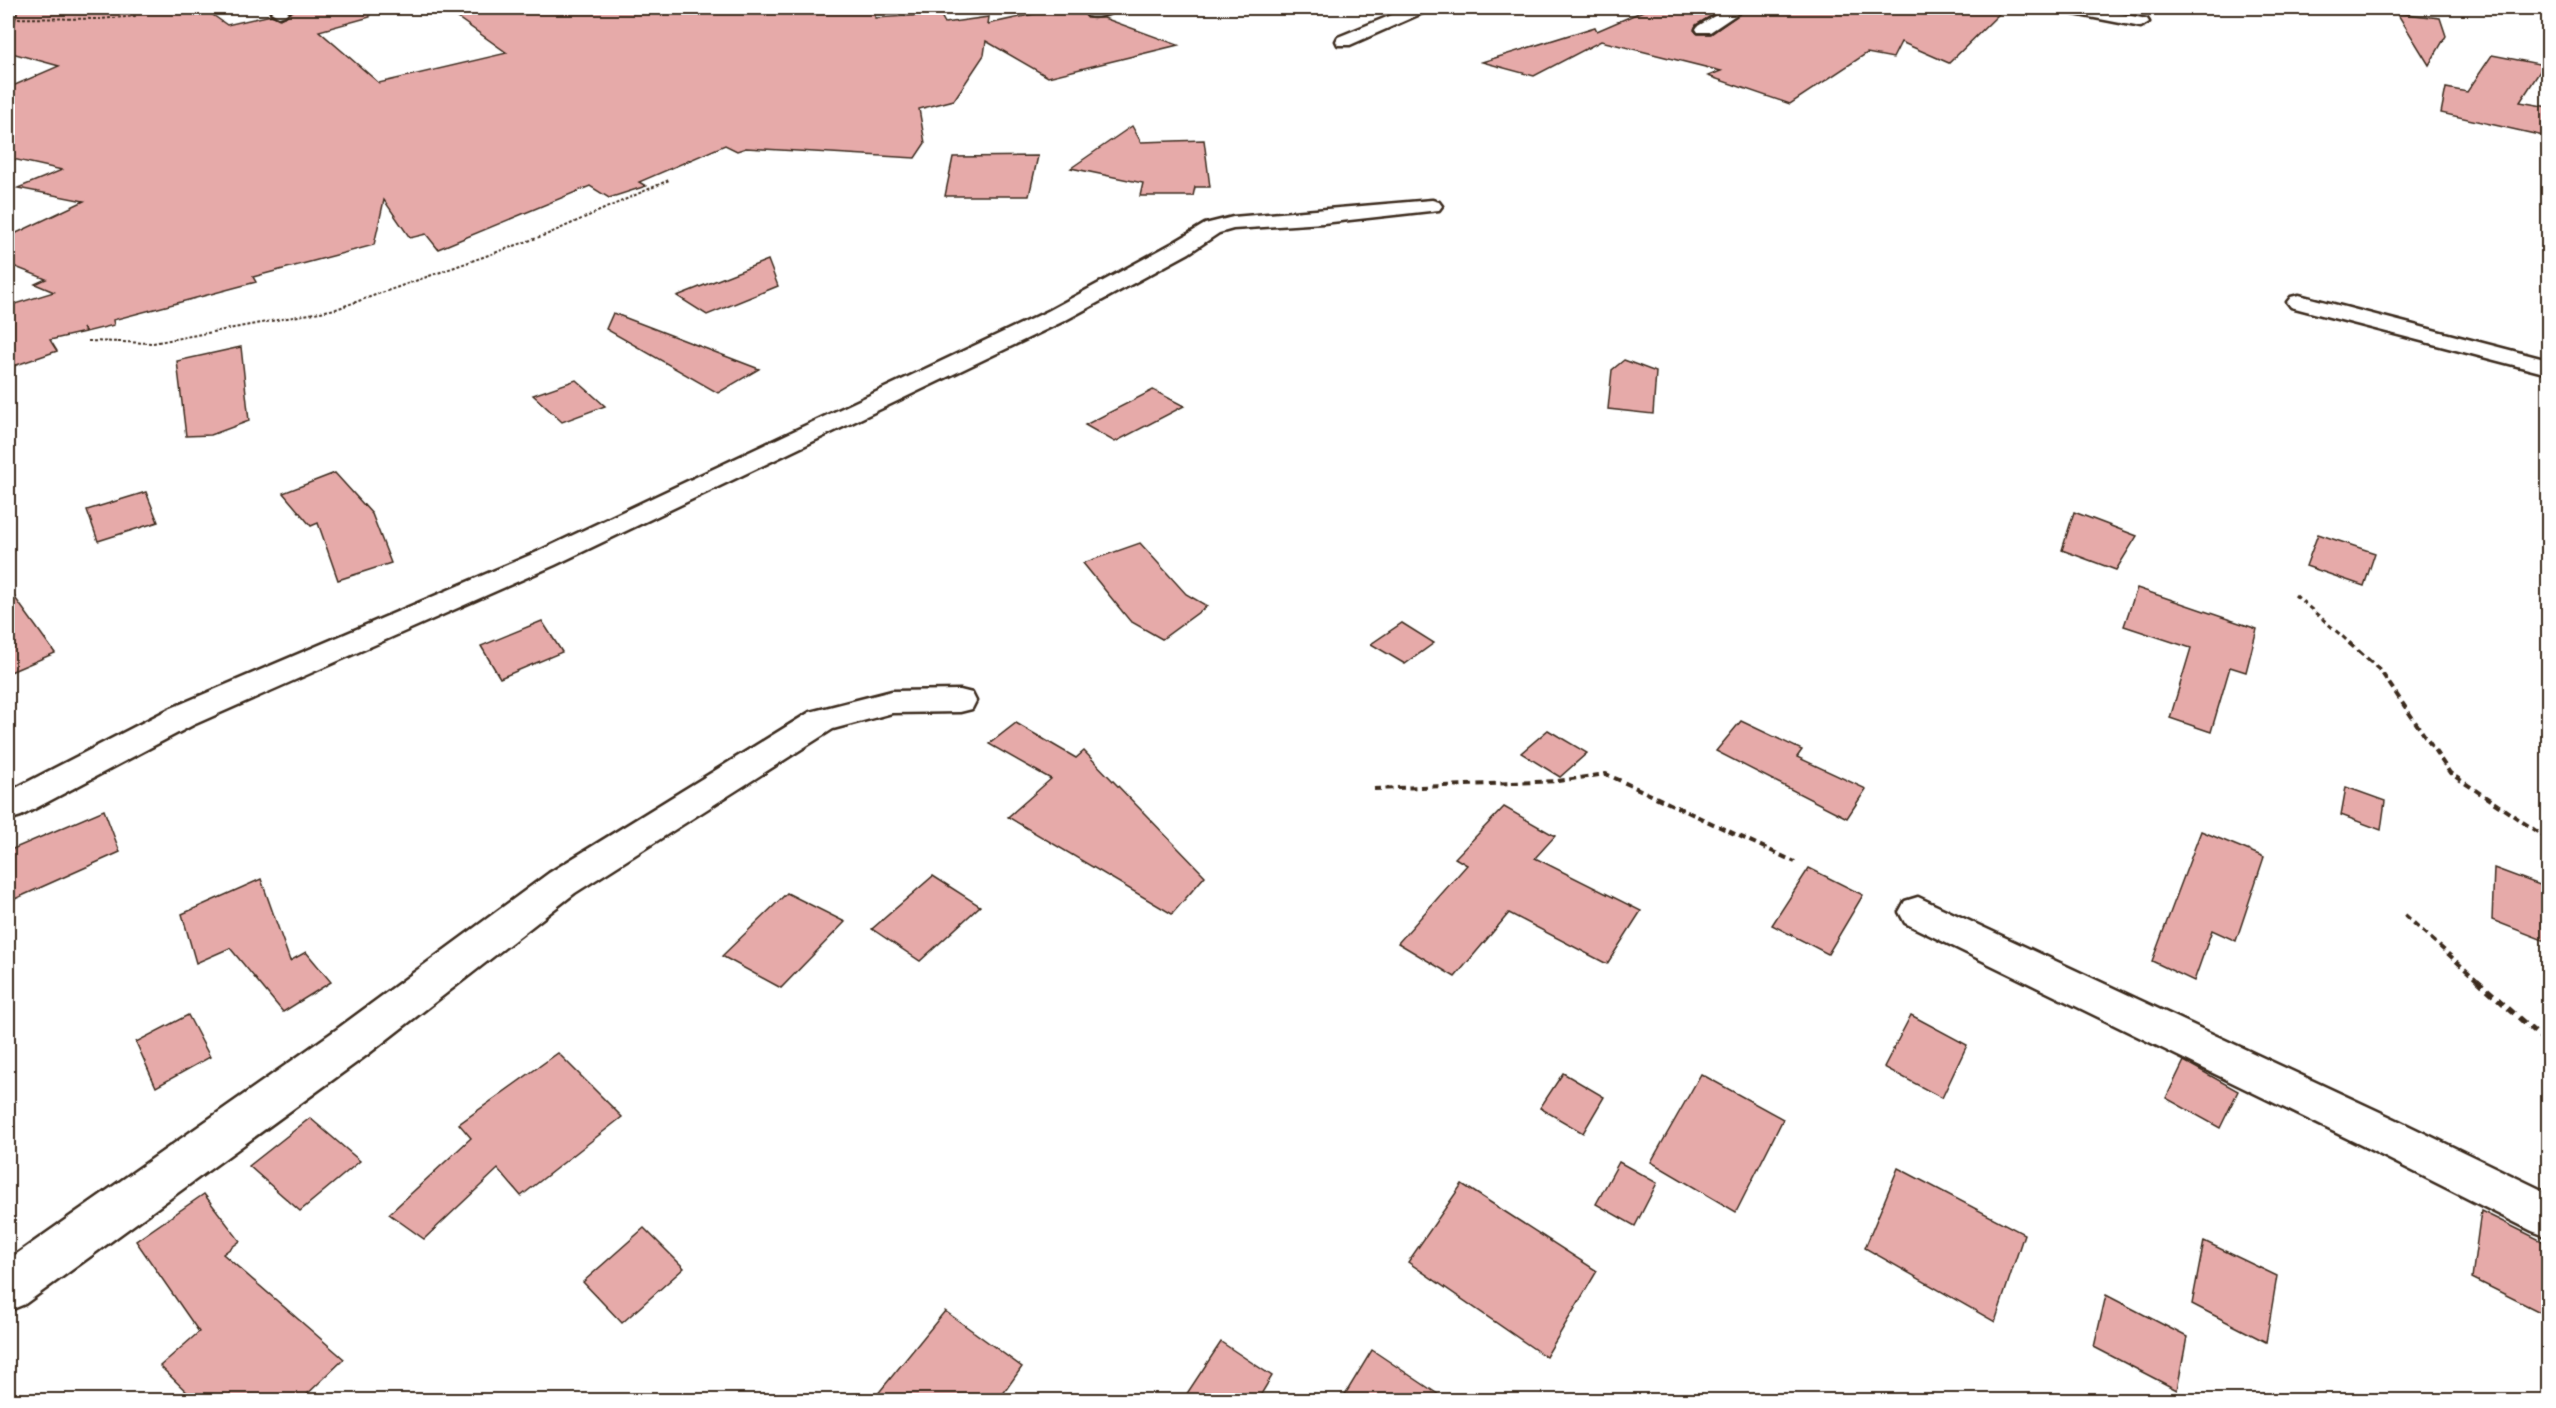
<svg xmlns="http://www.w3.org/2000/svg" width="2556" height="1408" font-family="'Gochi Hand',sans-serif">
	<rect width="100%" height="100%" fill="#fff"/>
	<filter id="ink" filterUnits="userSpaceOnUse"><feTurbulence type="fractalNoise" baseFrequency=".0167" numOctaves="2"/><feDisplacementMap in="SourceGraphic" scale="12" xChannelSelector="R" yChannelSelector="G"/><feConvolveMatrix kernelMatrix="1 2 1 2 8 2 1 2 1" color-interpolation-filters="sRGB"/></filter>
	<g filter="url(#ink)">
		<g fill="#e6aaa9" stroke="#3b2a1e" stroke-width="1.5">
			<polygon points="18,8 203,8 227,25 271,15 280,19 298,8 369,8 370,17 319,31 379,83 507,53 444,8 779,8 778,12 825,8 875,8 875,18 940,14 945,23 989,17 988,24 1061,8 1077,8 1085,11 1084,14 1088,18 1104,18 1178,45 1048,77 986,41 984,55 954,100 919,109 925,143 915,158 746,148 737,151 725,145 639,182 646,186 609,198 590,186 438,249 426,234 410,238 384,200 374,245 253,277 256,282 113,320 114,325 86,332 83,328 85,332 50,340 57,351 8,368 8,306 54,292 35,284 46,279 8,264 8,237 84,201 18,188 62,170 8,158 8,88 59,66 8,52 8,30 13,29"/>
			<polygon points="1650,8 1724,8 1696,25 1694,30 1698,34 1711,34 1748,8 2005,8 1949,63 1901,42 1893,58 1867,53 1790,104 1708,76 1721,71 1601,41 1534,76 1482,62 1595,27 1597,31"/>
			<polygon points="2397,13 2440,18 2446,36 2429,65"/>
			<polygon points="2492,55 2544,65 2520,102 2548,107 2548,137 2441,113 2446,88 2467,92"/>
			<polygon points="1132,126 1141,142 1204,140 1210,187 1195,187 1193,196 1140,196 1143,183 1071,168"/>
			<polygon points="1038,156 1029,196 945,196 953,157"/>
			<polygon points="768,260 778,286 707,315 677,296"/>
			<polygon points="613,313 759,369 718,393 606,329"/>
			<polygon points="241,347 249,421 211,435 186,436 177,361"/>
			<polygon points="1624,360 1656,372 1653,414 1608,409 1612,370"/>
			<polygon points="576,380 605,406 562,422 533,395"/>
			<polygon points="1153,390 1184,406 1115,442 1085,425"/>
			<polygon points="335,473 372,514 391,563 338,580 318,523 311,526 283,493"/>
			<polygon points="146,492 158,522 98,541 87,510"/>
			<polygon points="2074,512 2137,536 2116,570 2062,550"/>
			<polygon points="2318,534 2375,553 2364,586 2306,566"/>
			<polygon points="1140,543 1186,594 1207,606 1162,639 1130,621 1083,563"/>
			<polygon points="8,588 55,653 8,673"/>
			<polygon points="2137,588 2257,629 2246,672 2230,667 2211,732 2170,718 2191,648 2124,626"/>
			<polygon points="542,621 562,652 500,678 481,646"/>
			<polygon points="1402,623 1434,643 1405,664 1371,644"/>
			<polygon points="1741,721 1802,750 1797,757 1866,789 1847,818 1716,751"/>
			<polygon points="1016,723 1076,758 1084,751 1205,876 1172,914 1008,817 1051,779 989,744"/>
			<polygon points="1548,730 1587,753 1560,777 1521,753"/>
			<polygon points="2346,787 2385,801 2381,830 2341,815"/>
			<polygon points="1504,807 1555,836 1535,858 1641,911 1607,964 1509,913 1455,977 1398,943 1467,865 1455,858"/>
			<polygon points="104,810 120,852 8,902 8,851"/>
			<polygon points="2201,831 2264,857 2236,941 2212,930 2194,981 2152,961"/>
			<polygon points="1809,868 1863,895 1828,954 1772,925"/>
			<polygon points="2494,868 2548,888 2548,942 2492,920"/>
			<polygon points="933,876 980,906 920,961 872,929"/>
			<polygon points="261,879 290,961 306,952 331,982 283,1012 230,948 196,963 182,914"/>
			<polygon points="787,893 845,922 781,988 722,956"/>
			<polygon points="188,1015 210,1057 156,1087 136,1042"/>
			<polygon points="1911,1015 1967,1045 1942,1098 1884,1067"/>
			<polygon points="558,1053 622,1117 521,1196 498,1169 424,1239 389,1214 471,1138 459,1124"/>
			<polygon points="2184,1061 2238,1091 2220,1128 2166,1098"/>
			<polygon points="1563,1073 1604,1097 1583,1133 1540,1108"/>
			<polygon points="1701,1074 1783,1119 1736,1212 1651,1162"/>
			<polygon points="310,1118 360,1161 300,1211 249,1166"/>
			<polygon points="1619,1162 1657,1183 1635,1226 1596,1204"/>
			<polygon points="1898,1168 2024,1234 1995,1322 1865,1248"/>
			<polygon points="1462,1184 1597,1271 1546,1357 1408,1262"/>
			<polygon points="204,1194 240,1241 223,1254 344,1359 300,1401 196,1401 160,1366 199,1332 136,1241"/>
			<polygon points="2481,1211 2548,1244 2548,1316 2472,1278"/>
			<polygon points="644,1228 684,1268 622,1323 583,1282"/>
			<polygon points="2204,1241 2277,1276 2266,1342 2192,1304"/>
			<polygon points="2106,1295 2187,1337 2177,1390 2094,1347"/>
			<polygon points="945,1311 1022,1367 998,1401 872,1401"/>
			<polygon points="1221,1342 1272,1376 1257,1401 1182,1401"/>
			<polygon points="1372,1350 1448,1401 1341,1401"/>
		</g>
		<g fill="none" stroke-linecap="round" stroke-linejoin="round">
			<defs>
				<g id="minor">
					<polygon points="275,8 292,8 285,15 279,17 271,12"/>
					<path d="M1095,8h22c-6,7 -20,10 -29,8l-2,-3z"/>
					<polygon points="1409,8 1429,8 1427,11 1350,45 1338,45 1336,41 1338,37"/>
					<polygon points="1728,8 1746,8 1710,32 1698,32 1696,29 1698,26"/>
					<polygon points="2061,8 2091,8 2147,19 2149,22 2141,27 2069,13"/>
					<polygon points="1432,200 1439,202 1442,206 1439,210 1323,223 1233,229 1219,233 1189,253 1064,321 555,565 193,725 21,816 8,820 8,792 169,709 535,553 1048,311 1173,243 1205,224 1233,217"/>
					<polygon points="2299,295 2548,360 2548,374 2291,307 2287,302 2291,297"/>
					<polygon points="960,690 972,693 976,701 972,709 960,712 892,713 833,729 575,893 367,1055 25,1304 8,1311 8,1260 337,1029 549,873 810,712 892,691"/>
					<polygon points="1918,897 2395,1119 2548,1193 2548,1237 2532,1231 2365,1147 1905,923 1899,912 1905,901"/>
				</g>
			</defs>
			<use href="#minor" stroke="#3b2a1e" stroke-width="5"/>
			<g stroke="#3b2a1e" stroke-width="2" stroke-dasharray="3 2" stroke-linecap="butt">
				<polyline points="8,18 100,19 137,16"/>
				<polyline points="88,341 153,343 336,309 548,234 669,180"/>
			</g>
			<polyline stroke="#3b2a1e" stroke-width="3" stroke-dasharray="5 4" stroke-linecap="butt" points="2295,595 2351,644"/>
			<g stroke="#3b2a1e" stroke-width="4" stroke-dasharray="7 4.5" stroke-linecap="butt">
				<polyline points="2349,643 2380,670 2450,773 2548,839"/>
				<polyline points="1374,789 1558,781 1606,774 1795,862"/>
				<polyline points="2405,915 2479,982"/>
			</g>
			<polyline stroke="#3b2a1e" stroke-width="5" stroke-dasharray="8 6" stroke-linecap="butt" points="2477,980 2548,1044"/>
			<use href="#minor" fill="#fff" fill-rule="evenodd"/>
		</g>
	</g>
	<rect width="2556" height="1408" fill="none" stroke="#fff" stroke-width="30"/>
	<rect x="15" y="15" width="2526" height="1378" fill="none" stroke="#3b2a1e" stroke-width="2" filter="url(#ink)"/>
</svg>
